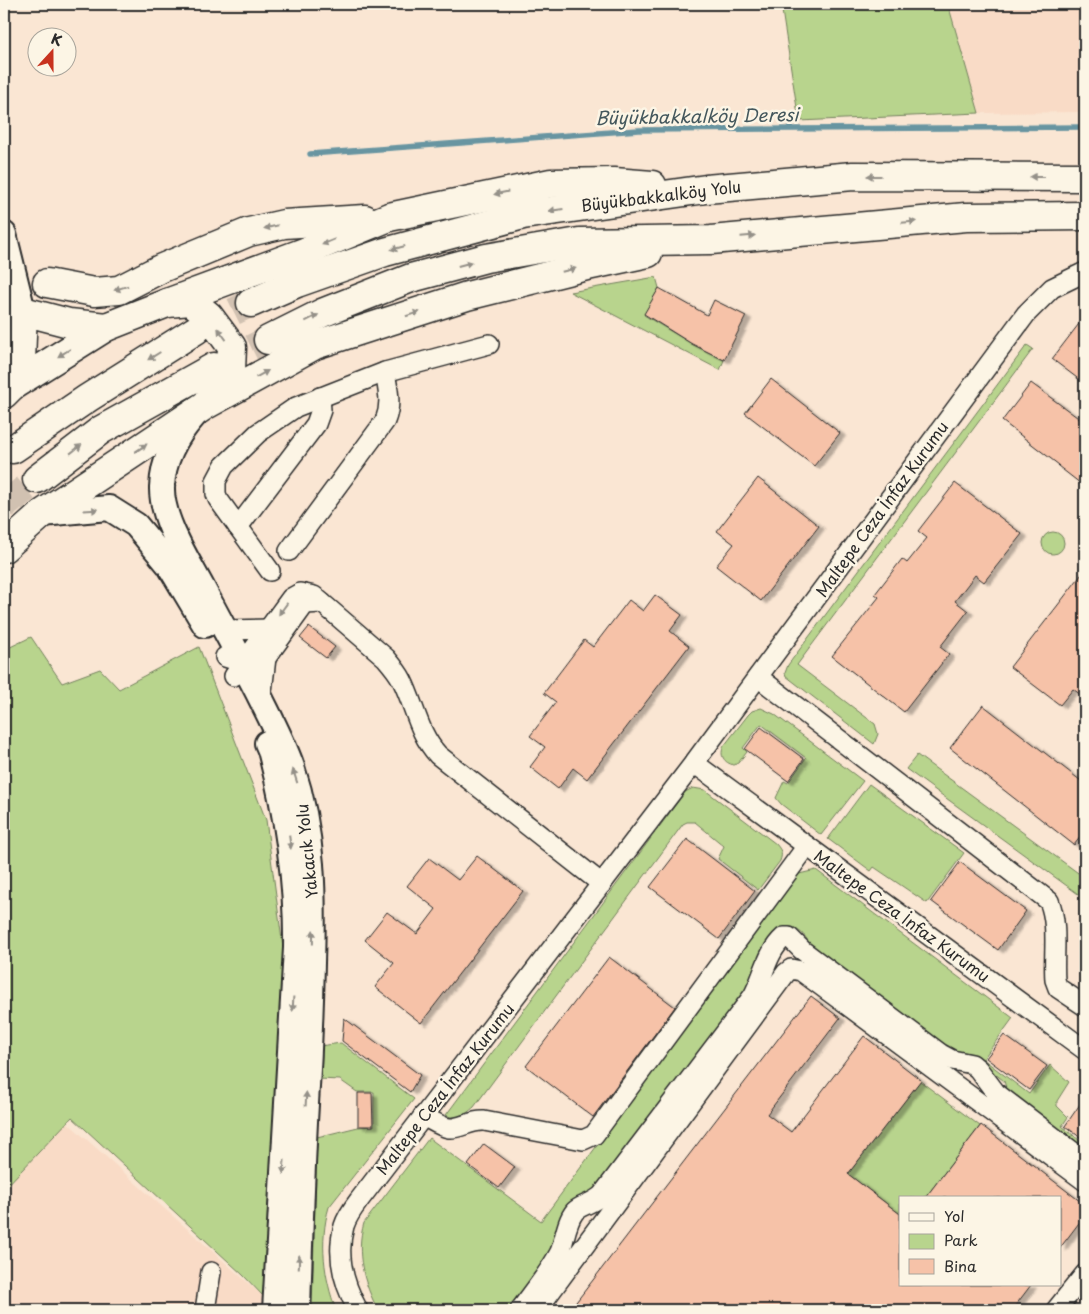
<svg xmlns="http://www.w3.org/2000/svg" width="1089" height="1314" font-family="'Playpen Sans',sans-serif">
	<defs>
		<filter id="shadow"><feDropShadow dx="5.5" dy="3" stdDeviation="1" flood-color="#0004"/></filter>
	</defs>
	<rect width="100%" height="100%" fill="#fae6d3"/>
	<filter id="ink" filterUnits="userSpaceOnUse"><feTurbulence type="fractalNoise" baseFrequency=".02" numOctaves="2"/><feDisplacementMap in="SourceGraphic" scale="10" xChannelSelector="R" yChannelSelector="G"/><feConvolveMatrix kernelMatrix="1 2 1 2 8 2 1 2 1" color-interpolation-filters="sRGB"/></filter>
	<g filter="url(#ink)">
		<g fill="#f9dbc6">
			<polygon points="948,4 1085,4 1085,112 979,113"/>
			<polygon points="67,1122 265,1298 266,1310 4,1310 4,1189"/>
		</g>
		<g fill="#b8d48d" stroke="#72805c">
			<polygon points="781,4 948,4 979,113 799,121"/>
			<polygon points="656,277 659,288 644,315 692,344 724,360 720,370 570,292"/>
			<polygon points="1027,345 1033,349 797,665 875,724 878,734 874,744 786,676 785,673 788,665"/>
			<circle cx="1053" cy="543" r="11"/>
			<polygon points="31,637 62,683 100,669 119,689 199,647 266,820 283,948 265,1298 243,1275 72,1117 4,1189 4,650"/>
			<path d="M761,708l13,6 89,67 -42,54 -40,-31 -5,-6 8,-17 4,2 18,-25 -45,-34 -18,24 4,4 -9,11 -4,2c-10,-2 -15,-10 -10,-19l24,-31 4,-4z"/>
			<polygon points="917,755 1085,878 1085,899 906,769"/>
			<polygon points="869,784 964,853 927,903 874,867 871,871 828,839"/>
			<path d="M693,788l12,2 71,54c5,6 7,9 4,17l-22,29 -40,-31 6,-13 -29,-24h-8l-4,2 -209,283c-9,8 -17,14 -28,8l239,-323z"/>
			<path d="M816,870l197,148 -30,41 46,35 21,-29 19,17 -12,19v5l11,11 -6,9 23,19v10l-78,-64 -3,-10 -35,-28 -20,-2 -136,-102c-6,-10 -12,-22 -26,-21l-33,51 -152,208 -18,8 -9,10 -24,49 -39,56h-134c-14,-26 -23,-57 -14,-87l65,-85 112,83 258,-347z"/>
			<path d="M341,1043l73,56 -85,108c-10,34 -5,71 7,103h-24l5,-173 41,-10 16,-1v-34h-17l-17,-12 -21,-1 1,-33z"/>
			<polygon points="920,1081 980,1126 925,1198 900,1198 900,1214 848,1174"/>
		</g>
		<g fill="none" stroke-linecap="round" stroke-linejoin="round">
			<polyline stroke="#6795a1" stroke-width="5.5" points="310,154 639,130 1085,127"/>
		</g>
		<g fill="#f6c2a8" stroke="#2b2b2b" filter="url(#shadow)">
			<polygon points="659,288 707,315 714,300 746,316 724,360 692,344 644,314"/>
			<polygon points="1085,316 1085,384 1052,359"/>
			<polygon points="771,379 840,433 814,466 745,413"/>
			<polygon points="1031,383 1085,423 1085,487 1058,466 1059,465 1002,421"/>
			<polygon points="758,478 819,526 761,601 716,566 734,544 717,531"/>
			<polygon points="955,483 1022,534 984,582 975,575 955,601 968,611 940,647 949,654 904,712 832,656 879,597 875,594 902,559 907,563 927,538 918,531"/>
			<polygon points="1085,570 1085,698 1073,689 1060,705 1010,667"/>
			<polygon points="655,595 682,615 670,631 689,646 587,779 573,768 558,789 530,767 545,747 530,736 556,702 544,693 584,640 593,647 629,600 643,611"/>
			<polygon points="309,627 335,647 326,658 300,638"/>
			<polygon points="983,705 1085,784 1085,831 1074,845 950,748"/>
			<polygon points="761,727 804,759 788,781 745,749"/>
			<polygon points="687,839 755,891 719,939 650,887"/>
			<polygon points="477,856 523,891 421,1023 375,987 394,963 365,940 387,912 417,934 436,909 407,886 429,858 458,880"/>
			<polygon points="960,862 1026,911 998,950 931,901"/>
			<polygon points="609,957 675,1007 593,1117 526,1066"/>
			<polygon points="811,996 840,1018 767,1114 791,1132 864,1036 921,1080 848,1174 900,1214 900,1285 1031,1285 1012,1310 1006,1310 997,1303 991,1310 570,1310"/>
			<polygon points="344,1018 420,1075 410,1092 342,1041"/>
			<polygon points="1004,1035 1047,1066 1029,1090 986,1058"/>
			<polygon points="358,1093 372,1093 373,1126 358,1126"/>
			<polygon points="1085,1097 1085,1141 1065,1126"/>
			<polygon points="981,1125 1085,1205 1085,1215 1060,1248 1060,1198 925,1198"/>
			<polygon points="484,1144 515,1167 499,1188 468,1165"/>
		</g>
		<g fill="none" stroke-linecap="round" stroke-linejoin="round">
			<g stroke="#d1c1b1" stroke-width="28" stroke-dasharray="28 14" stroke-linecap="butt">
				<polyline points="4,309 47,283"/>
				<polyline points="196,330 251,303"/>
				<polyline points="214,367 268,340"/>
				<polyline points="4,506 37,479"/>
			</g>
			<defs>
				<g id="minor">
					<polyline points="238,527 316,424 321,410 320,397"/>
					<path d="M289,551l96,-130c7,-17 3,-31 0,-49"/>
					<polyline points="270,571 218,499 216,494 216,481 224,466 258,433 296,407 385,372 489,344"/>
					<polyline points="225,630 269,629"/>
					<polyline points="225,657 244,663 266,658 305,604 322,603"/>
					<path d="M234,676l57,-78 9,-5 14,3 72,62c6,7 12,14 16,22 13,26 16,53 36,75l164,129"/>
					<path d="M758,677l291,224c10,24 4,54 6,79l3,8 27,18"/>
					<polyline points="261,700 266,658"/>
					<polyline points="694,763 1085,1050"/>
					<path d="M423,1116c8,4 18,11 26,12 11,1 22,-8 35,-7l99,19 11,-5 213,-289"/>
					<polyline points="205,1310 211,1272"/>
					<path d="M358,1310c-14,-25 -22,-55 -14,-84 3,-10 10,-19 16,-27l334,-436 332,-449 26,-26 33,-16"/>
					<path d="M520,1310c14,-19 29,-37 40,-58 5,-13 6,-30 15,-41 6,-6 19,-8 27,-16l151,-199c11,-20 14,-44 31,-59h5l13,13 139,104 11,6 20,4 6,5 18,24 89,68"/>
					<polyline points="537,1310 786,973 791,969 801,971 1085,1181"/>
					<polyline points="1056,1310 1085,1274"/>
				</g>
				<g id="major">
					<polyline points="4,234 23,311"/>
					<path d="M194,416c-18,20 -31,43 -32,71 -1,32 25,72 40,100 21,40 43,79 63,120 10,20 20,40 27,60 22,67 22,127 20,196 -1,47 -3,94 -6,141 -4,68 -6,137 -8,206"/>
					<polyline points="42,514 109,508 136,525 169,565 205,625"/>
					<path d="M267,743l3,7c17,66 27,129 26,198l-21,362"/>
				</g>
				<g id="highway">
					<polyline points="47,283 94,292 119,290 162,268 249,232 284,224 365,219"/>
					<polyline points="167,303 302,253 389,217 551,183 614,182 652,185"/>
					<polyline points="251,303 297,283 385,252 523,215 706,189 853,176 1085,177"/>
					<polyline points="268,340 322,313 411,278 486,258 579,242 711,240 966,217 1085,216"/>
					<polyline points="12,386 21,361 23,311 69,323 106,327"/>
					<polyline points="4,394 12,386 106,327 167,303 191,301 209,316 232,347 231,370 210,398"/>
					<polyline points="13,449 88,398 196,330"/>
					<polyline points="37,479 101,430 214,367"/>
					<polyline points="4,548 42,514 204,406 315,345 467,296 587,266 648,253"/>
				</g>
			</defs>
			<use href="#minor" stroke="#2b2b2b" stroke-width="22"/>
			<use href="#major" stroke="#2b2b2b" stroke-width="28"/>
			<use href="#highway" stroke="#2b2b2b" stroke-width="31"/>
			<use href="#minor" stroke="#fcf5e5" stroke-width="19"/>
			<use href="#major" stroke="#fcf5e5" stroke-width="24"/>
			<use href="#highway" stroke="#fcf5e5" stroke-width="28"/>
		</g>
		<defs><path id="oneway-solid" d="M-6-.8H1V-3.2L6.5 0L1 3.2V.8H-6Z" transform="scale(1.25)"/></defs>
		<g fill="#949088">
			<use href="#oneway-solid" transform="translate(874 176) rotate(-180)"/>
			<use href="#oneway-solid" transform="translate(1037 177) rotate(-180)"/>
			<use href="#oneway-solid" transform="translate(501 193) rotate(168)"/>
			<use href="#oneway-solid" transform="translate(556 210) rotate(172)"/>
			<use href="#oneway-solid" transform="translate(909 222) rotate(-5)"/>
			<use href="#oneway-solid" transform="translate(271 227) rotate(167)"/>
			<use href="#oneway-solid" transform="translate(748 236) rotate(-5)"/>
			<use href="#oneway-solid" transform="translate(328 242) rotate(158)"/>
			<use href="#oneway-solid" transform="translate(398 248) rotate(165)"/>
			<use href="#oneway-solid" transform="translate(465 264) rotate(-15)"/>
			<use href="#oneway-solid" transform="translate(569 270) rotate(-14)"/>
			<use href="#oneway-solid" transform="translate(121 288) rotate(162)"/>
			<use href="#oneway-solid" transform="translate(413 314) rotate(-18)"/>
			<use href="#oneway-solid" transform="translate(312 318) rotate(-27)"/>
			<use href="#oneway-solid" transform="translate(222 334) rotate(-126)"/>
			<use href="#oneway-solid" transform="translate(64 353) rotate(148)"/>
			<use href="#oneway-solid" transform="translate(154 356) rotate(148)"/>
			<use href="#oneway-solid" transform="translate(262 374) rotate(-29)"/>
			<use href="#oneway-solid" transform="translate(141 448) rotate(-34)"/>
			<use href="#oneway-solid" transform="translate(76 449) rotate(-38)"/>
			<use href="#oneway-solid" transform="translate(91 510) rotate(-4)"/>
			<use href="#oneway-solid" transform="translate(283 609) rotate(126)"/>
			<use href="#oneway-solid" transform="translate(295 776) rotate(-108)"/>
			<use href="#oneway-solid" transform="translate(290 842) rotate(83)"/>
			<use href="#oneway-solid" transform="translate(313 937) rotate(-89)"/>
			<use href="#oneway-solid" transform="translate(293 1004) rotate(93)"/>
			<use href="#oneway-solid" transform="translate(306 1099) rotate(-87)"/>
			<use href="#oneway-solid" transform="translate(284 1167) rotate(94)"/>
			<use href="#oneway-solid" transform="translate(299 1262) rotate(-88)"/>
		</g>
	</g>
	<g text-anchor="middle" stroke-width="5" stroke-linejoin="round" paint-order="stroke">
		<g font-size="16" fill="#2b2b2b" stroke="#fcf5e5">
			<text transform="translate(661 196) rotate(-7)" y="6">Büyükbakkalköy Yolu</text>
			<text transform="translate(882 509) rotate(-54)" y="6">Maltepe Ceza İnfaz Kurumu</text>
			<text transform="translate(307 851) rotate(-96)" y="6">Yakacık Yolu</text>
			<text transform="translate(902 916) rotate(36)" y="6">Maltepe Ceza İnfaz Kurumu</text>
			<text transform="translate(445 1089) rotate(-52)" y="6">Maltepe Ceza İnfaz Kurumu</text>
		</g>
		<g font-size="18" font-style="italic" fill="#44575c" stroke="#fcf5e5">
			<text transform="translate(697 117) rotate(-1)" y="6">Büyükbakkalköy Deresi</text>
		</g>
	</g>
	<rect width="1089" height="1314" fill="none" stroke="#fcf5e5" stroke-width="20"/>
	<rect x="10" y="10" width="1069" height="1294" fill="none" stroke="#2b2b2b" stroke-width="2" filter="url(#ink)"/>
	<rect x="899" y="1196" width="162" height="90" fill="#fcf5e5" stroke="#a8a49b"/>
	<rect x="909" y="1213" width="25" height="8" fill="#fcf5e5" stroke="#a8a49b"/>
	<text x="944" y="1222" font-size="15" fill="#2b2b2b">Yol</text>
	<rect x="909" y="1234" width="25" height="15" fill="#b8d48d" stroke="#a8a49b"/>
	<text x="944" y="1246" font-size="15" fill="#2b2b2b">Park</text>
	<rect x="909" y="1259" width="25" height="15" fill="#f6c2a8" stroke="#a8a49b"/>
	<text x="944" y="1272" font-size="15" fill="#2b2b2b">Bina</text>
	<g transform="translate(52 52) rotate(21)"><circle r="24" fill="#fcf5e5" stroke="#a8a49b"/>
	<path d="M0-4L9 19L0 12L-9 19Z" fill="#c8321e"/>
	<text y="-8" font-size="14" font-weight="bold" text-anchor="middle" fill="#2b2b2b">K</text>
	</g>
</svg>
